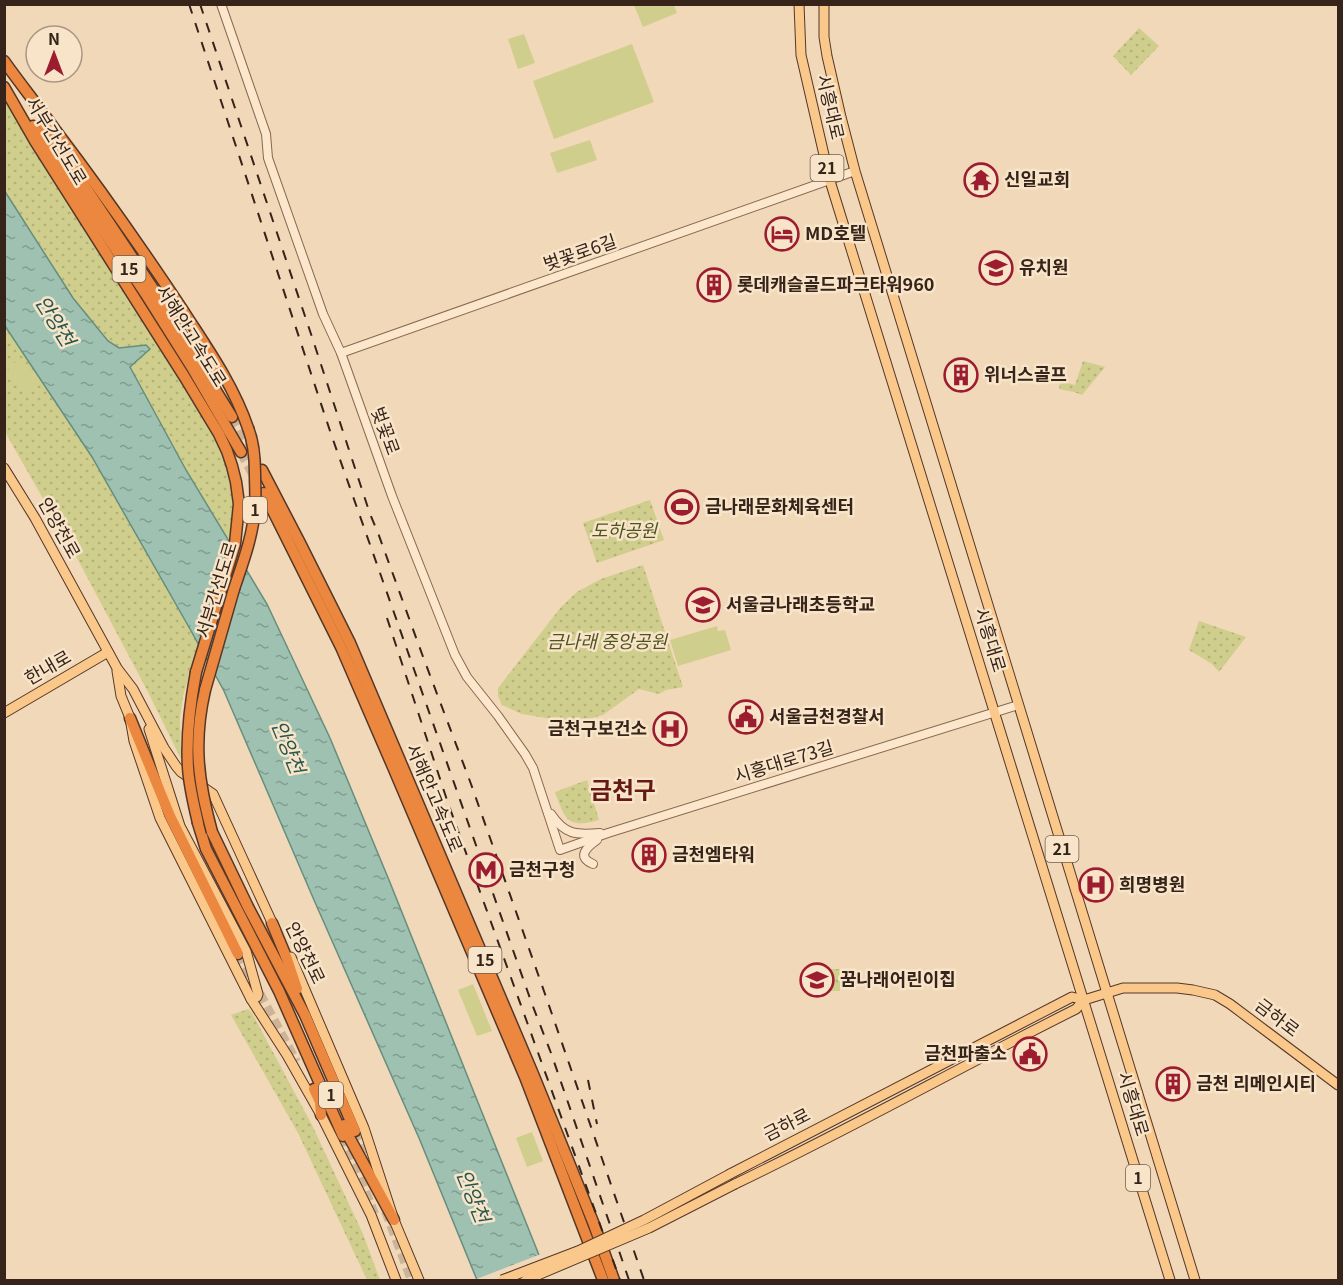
<svg xmlns="http://www.w3.org/2000/svg" width="1343" height="1285" font-family="Georgia,'Noto Sans KR',serif">
	<defs>
		<pattern id="park-dots" width="8" height="8" patternUnits="userSpaceOnUse" patternTransform="scale(1.5)"><rect width="8" height="8" fill="#d0ce8c"/><path d="M2 2h.1M6 6h.1" fill="none" stroke="#b3b178" stroke-width="1.8" stroke-linecap="round"/></pattern>
		<pattern id="water-ripples" width="26" height="14" patternUnits="userSpaceOnUse" patternTransform="scale(1.5)"><rect width="26" height="14" fill="#9ec1b2"/><path d="M2 4q2-2 4 0t4 0M15 11q2-2 4 0t4 0" fill="none" stroke="#829c90"/></pattern>
	</defs>
	<rect width="100%" height="100%" fill="#f1d8b8"/>
	<g fill="url(#park-dots)">
		<polygon points="1139,28 1159,46 1131,75 1113,56"/>
		<polygon points="4,98 186,389 225,457 232,480 234,503 231,533 225,559 183,696 180,718 181,759 148,692 77,558 5,432"/>
		<polygon points="1083,361 1105,367 1082,395 1074,392 1059,389 1060,381 1075,385"/>
		<polygon points="650,500 664,540 597,563 583,523"/>
		<polygon points="643,565 683,687 666,690 659,694 639,689 603,715 582,721 558,720 522,714 502,705 498,696 498,688 561,607 577,592 601,579"/>
		<polygon points="1199,621 1246,637 1219,672 1212,664 1189,650"/>
		<path d="M587,780l12,40c-31,9 -34,0 -44,-28z"/>
		<rect x="819" y="969" width="21" height="22"/>
		<polygon points="248,1009 252,1013 312,1125 363,1234 380,1280 367,1280 298,1133 231,1015"/>
	</g>
	<g fill="#d0ce8c">
		<polygon points="634,5 674,5 677,13 643,27"/>
		<polygon points="524,34 535,63 518,69 508,39"/>
		<polygon points="632,44 654,102 554,139 533,81"/>
		<polygon points="590,140 597,160 557,173 550,153"/>
		<polygon points="21,359 37,384 23,393 7,367"/>
		<polygon points="717,626 718,631 725,630 731,650 678,666 670,640"/>
		<polygon points="473,984 492,1031 477,1036 458,990"/>
		<polygon points="532,1132 543,1161 527,1167 516,1138"/>
	</g>
	<polygon fill="url(#water-ripples)" stroke="#658e7f" stroke-width="1.5" points="4,190 73,298 108,341 119,348 146,345 150,349 130,367 186,470 267,604 330,738 389,880 549,1280 477,1280 419,1138 314,900 224,691 190,629 92,457 5,326"/>
	<polygon fill="#f1d8b8" points="541,1254 552,1280 474,1280"/>
	<g fill="none" stroke-linecap="round" stroke-linejoin="round">
		<g stroke="#ccb498" stroke-width="10" stroke-dasharray="10 5" stroke-linecap="butt">
			<polyline points="232,417 254,457"/>
			<polyline points="241,452 257,481"/>
			<polyline points="238,954 296,1062"/>
			<polyline points="355,1131 370,1168"/>
			<polyline points="343,1136 374,1214"/>
			<polyline points="386,1211 412,1280"/>
		</g>
		<defs>
			<g id="minor">
				<polyline points="221,4 266,134 268,158 323,314 341,353 392,496 455,655 467,677 498,716 525,754 533,768 560,850 608,833 1018,705"/>
				<polyline points="341,353 855,171"/>
				<path d="M551,814c14,21 25,21 49,19"/>
				<path d="M593,864c-17,-7 -6,-17 4,-24"/>
			</g>
			<g id="major">
				<polyline points="799,4 801,55 830,181 1170,1280"/>
				<polyline points="824,4 824,37 827,56 841,117 855,171 1195,1280"/>
				<polyline points="4,468 35,518 117,668 133,689 164,748 176,766 181,772 213,794 275,929"/>
				<polyline points="117,671 121,696 130,718 134,741 160,818 251,999 287,1055 321,1115 371,1215 396,1280"/>
				<polyline points="4,713 108,652"/>
				<polyline points="149,729 180,826 246,951 258,994 257,997 251,999"/>
				<polyline points="291,957 364,1128 394,1220 419,1280"/>
				<polyline points="730,1174 1072,997 1084,1000"/>
				<path d="M735,1184c115,-55 227,-118 341,-175l8,-9 39,-12h54l16,2 22,5 15,9 108,81"/>
			</g>
			<g id="highway">
				<path d="M4,61c17,24 35,46 52,70 44,58 86,118 126,178 25,39 51,75 66,119"/>
				<polyline points="4,87 35,141 184,376 219,434 227,451 232,466 236,482 239,504 235,544 196,672"/>
				<polyline points="44,125 156,293 232,417"/>
				<polyline points="33,126 147,296 191,366 241,452"/>
				<polyline points="262,470 300,543 350,643 533,1074 593,1222 614,1280"/>
				<polyline points="264,493 341,647 393,767 525,1077 603,1280"/>
				<polyline points="205,690 234,589"/>
				<polyline points="130,718 170,816 238,954"/>
				<polyline points="198,823 206,849 279,991 343,1136"/>
				<polyline points="212,832 248,907 305,1015 355,1131"/>
				<polyline points="272,923 287,959 297,989"/>
				<polyline points="314,1089 320,1102 321,1115"/>
				<polyline points="344,1125 349,1137 394,1220"/>
			</g>
		</defs>
		<use href="#minor" stroke="#896852" stroke-width="10"/>
		<use href="#major" stroke="#553728" stroke-width="11"/>
		<use href="#highway" stroke="#553728" stroke-width="13"/>
		<use href="#minor" stroke="#fce7cc" stroke-width="8"/>
		<use href="#major" stroke="#fac88b" stroke-width="9"/>
		<use href="#highway" stroke="#eb873f" stroke-width="10"/>
		<g stroke="#362319" stroke-width="2" stroke-dasharray="10 10" stroke-linecap="butt">
			<polyline points="189,4 331,434 532,1004 551,1053 629,1280"/>
			<polyline points="200,4 311,334 370,514 378,533 422,654 471,784 545,994 644,1280"/>
			<polyline points="387,618 448,803 620,1280"/>
			<polyline points="588,1080 597,1124"/>
		</g>
		<defs>
			<g id="major-bridge">
				<polyline points="502,1280 578,1251 644,1220 730,1174"/>
				<polyline points="526,1280 649,1228 735,1184"/>
			</g>
			<g id="highway-bridge">
				<path d="M234,589c9,-27 19,-53 21,-82 1,-10 0,-22 0,-33 0,-15 -1,-31 -7,-46"/>
				<path d="M196,672c-6,32 -10,63 -8,95 1,19 6,38 10,56"/>
				<path d="M205,690c-12,52 -7,91 7,142"/>
			</g>
		</defs>
		<use href="#major-bridge" stroke="#553728" stroke-width="11" stroke-linecap="butt"/>
		<use href="#highway-bridge" stroke="#553728" stroke-width="13" stroke-linecap="butt"/>
		<use href="#major-bridge" stroke="#fac88b" stroke-width="9"/>
		<use href="#highway-bridge" stroke="#eb873f" stroke-width="10"/>
	</g>
	<defs>
		<symbol id="temple-ring" viewBox="-11 -11 22 22"><circle r="9.5" fill="#f8e4c9" stroke="#9c1d30" stroke-width="1.5"/><path d="M0-6L5-2H3V0L6.5 2.5H4V6H1.5V3h-3V6H-4V2.5H-6.5L-3 0V-2H-5Z" fill="#9c1d30"/></symbol>
		<symbol id="hotel-ring" viewBox="-11 -11 22 22"><circle r="9.5" fill="#f8e4c9" stroke="#9c1d30" stroke-width="1.5"/><path d="M-6-4.5h1.5V1H6V5H4.5V3h-9V5H-6ZM-4 0a1.8 1.8 0 1 1 3.6 0ZM.5 0V-2.5h3Q6-2.5 6 0Z" fill="#9c1d30"/></symbol>
		<symbol id="school-ring" viewBox="-11 -11 22 22"><circle r="9.5" fill="#f8e4c9" stroke="#9c1d30" stroke-width="1.5"/><path d="M0-5L7-2L0 1L-7-2ZM-4 1L0 2.5L4 1V4Q0 6-4 4Z" fill="#9c1d30"/></symbol>
		<symbol id="building-ring" viewBox="-11 -11 22 22"><circle r="9.5" fill="#f8e4c9" stroke="#9c1d30" stroke-width="1.5"/><path d="M-4-6H4V6H1V3H-1V6H-4ZM-2.5-4.3h1.7v1.8h-1.7ZM.8-4.3h1.7v1.8H.8ZM-2.5-1h1.7V.8h-1.7ZM.8-1h1.7V.8H.8Z" fill="#9c1d30"/></symbol>
		<symbol id="stadium-ring" viewBox="-11 -11 22 22"><circle r="9.5" fill="#f8e4c9" stroke="#9c1d30" stroke-width="1.5"/><path d="M0-5a6.5 5 0 1 0 0 10a6.5 5 0 1 0 0-10ZM-3.5-1.8h7v3.6h-7Z" fill="#9c1d30"/></symbol>
		<symbol id="civic-ring" viewBox="-11 -11 22 22"><circle r="9.5" fill="#f8e4c9" stroke="#9c1d30" stroke-width="1.5"/><path d="M-.6-6.5H3V-4.5H.6V-3L4-1V1h2V6H-6V1h2V-1L-.6-3ZM-1.2 2.5V6h2.4V2.5Z" fill="#9c1d30"/></symbol>
		<symbol id="hospital-ring" viewBox="-11 -11 22 22"><circle r="9.5" fill="#f8e4c9" stroke="#9c1d30" stroke-width="1.5"/><path d="M-5-5h3v3.5h4V-5h3V5h-3V1.5h-4V5h-3Z" fill="#9c1d30"/></symbol>
		<symbol id="metro-ring" viewBox="-11 -11 22 22"><circle r="9.5" fill="#f8e4c9" stroke="#9c1d30" stroke-width="1.5"/><path d="M-5.5 5V-5H-3L0 0L3-5H5.5V5H3V-.5L0 4L-3-.5V5Z" fill="#9c1d30"/></symbol>
	</defs>
	<g fill-rule="evenodd">
		<use href="#temple-ring" x="962" y="161" width="38" height="38"/>
		<use href="#hotel-ring" x="763" y="215" width="38" height="38"/>
		<use href="#school-ring" x="977" y="249" width="38" height="38"/>
		<use href="#building-ring" x="695" y="266" width="38" height="38"/>
		<use href="#building-ring" x="942" y="356" width="38" height="38"/>
		<use href="#stadium-ring" x="663" y="488" width="38" height="38"/>
		<use href="#school-ring" x="684" y="586" width="38" height="38"/>
		<use href="#civic-ring" x="727" y="698" width="38" height="38"/>
		<use href="#hospital-ring" x="651" y="710" width="38" height="38"/>
		<use href="#building-ring" x="630" y="836" width="38" height="38"/>
		<use href="#metro-ring" x="467" y="851" width="38" height="38"/>
		<use href="#hospital-ring" x="1077" y="866" width="38" height="38"/>
		<use href="#school-ring" x="798" y="961" width="38" height="38"/>
		<use href="#civic-ring" x="1011" y="1035" width="38" height="38"/>
		<use href="#building-ring" x="1154" y="1065" width="38" height="38"/>
	</g>
	<g text-anchor="middle" stroke-width="5" stroke-linejoin="round" paint-order="stroke">
		<g fill="#f8e4c9" stroke="#705d4e" stroke-width="1.5">
			<rect x="810.5" y="155" width="33" height="26" rx="4.5"/>
			<rect x="112.5" y="256" width="33" height="26" rx="4.5"/>
			<rect x="243" y="497" width="24" height="26" rx="4.5"/>
			<rect x="1045.5" y="836" width="33" height="26" rx="4.5"/>
			<rect x="468.5" y="947" width="33" height="26" rx="4.5"/>
			<rect x="319" y="1082" width="24" height="26" rx="4.5"/>
			<rect x="1126" y="1165" width="24" height="26" rx="4.5"/>
		</g>
		<g font-size="16" font-weight="bold" fill="#362319">
			<text x="827" y="174">21</text>
			<text x="129" y="275">15</text>
			<text x="255" y="516">1</text>
			<text x="1062" y="855">21</text>
			<text x="485" y="966">15</text>
			<text x="331" y="1101">1</text>
			<text x="1138" y="1184">1</text>
		</g>
		<g font-size="18" fill="#362319" stroke="#f8e4c9">
			<text transform="translate(830 107) rotate(77)" y="6">시흥대로</text>
			<text transform="translate(56 141) rotate(59)" y="6">서부간선도로</text>
			<text transform="translate(580 253) rotate(-19)" y="6">벚꽃로6길</text>
			<text transform="translate(191 336) rotate(58)" y="6">서해안고속도로</text>
			<text transform="translate(385 431) rotate(70)" y="6">벚꽃로</text>
			<text transform="translate(59 528) rotate(61)" y="6">안양천로</text>
			<text transform="translate(217 590) rotate(-73)" y="6">서부간선도로</text>
			<text transform="translate(990 640) rotate(73)" y="6">시흥대로</text>
			<text transform="translate(48 668) rotate(-30)" y="6">한내로</text>
			<text transform="translate(784 762) rotate(-17)" y="6">시흥대로73길</text>
			<text transform="translate(434 798) rotate(67)" y="6">서해안고속도로</text>
			<text transform="translate(305 953) rotate(64)" y="6">안양천로</text>
			<text transform="translate(1277 1018) rotate(37)" y="6">금하로</text>
			<text transform="translate(1133 1104) rotate(73)" y="6">시흥대로</text>
			<text transform="translate(787 1125) rotate(-27)" y="6">금하로</text>
		</g>
		<g font-size="18" font-weight="bold" fill="#362319" stroke="#f8e4c9" text-anchor="start">
			<text x="1004" y="186">신일교회</text>
			<text x="805" y="240">MD호텔</text>
			<text x="1019" y="274">유치원</text>
			<text x="737" y="291">롯데캐슬골드파크타워960</text>
			<text x="984" y="381">위너스골프</text>
			<text x="705" y="513">금나래문화체육센터</text>
			<text x="726" y="611">서울금나래초등학교</text>
			<text x="769" y="723">서울금천경찰서</text>
			<text x="647" y="735" text-anchor="end">금천구보건소</text>
			<text x="672" y="861">금천엠타워</text>
			<text x="509" y="876">금천구청</text>
			<text x="1119" y="891">희명병원</text>
			<text x="840" y="986">꿈나래어린이집</text>
			<text x="1007" y="1060" text-anchor="end">금천파출소</text>
			<text x="1196" y="1090">금천 리메인시티</text>
		</g>
		<g font-size="18" font-style="italic" fill="#4e541e" stroke="#f8e4c9">
			<text x="624" y="537">도하공원</text>
			<text x="607" y="648">금나래 중앙공원</text>
		</g>
		<g font-size="20" font-style="italic" fill="#26574d" stroke="#f8e4c9">
			<text transform="translate(55 321) rotate(58)" y="7">안양천</text>
			<text transform="translate(288 747) rotate(68)" y="7">안양천</text>
			<text transform="translate(473 1196) rotate(68)" y="7">안양천</text>
		</g>
		<g font-size="24" font-weight="bold" fill="#661a15" stroke="#f8e4c9">
			<text x="623" y="799">금천구</text>
		</g>
	</g>
	<rect width="1343" height="1285" fill="none" stroke="#362319" stroke-width="12"/>
	<g transform="translate(54 54)"><circle r="28" fill="#f8e4c9" stroke="#aa9783" stroke-width="1.5"/>
	<path d="M0-4.5L10 22L0 15L-10 22Z" fill="#9c1d30"/>
	<text y="-9" font-size="16" font-weight="bold" text-anchor="middle" fill="#362319">N</text>
	</g>
</svg>
